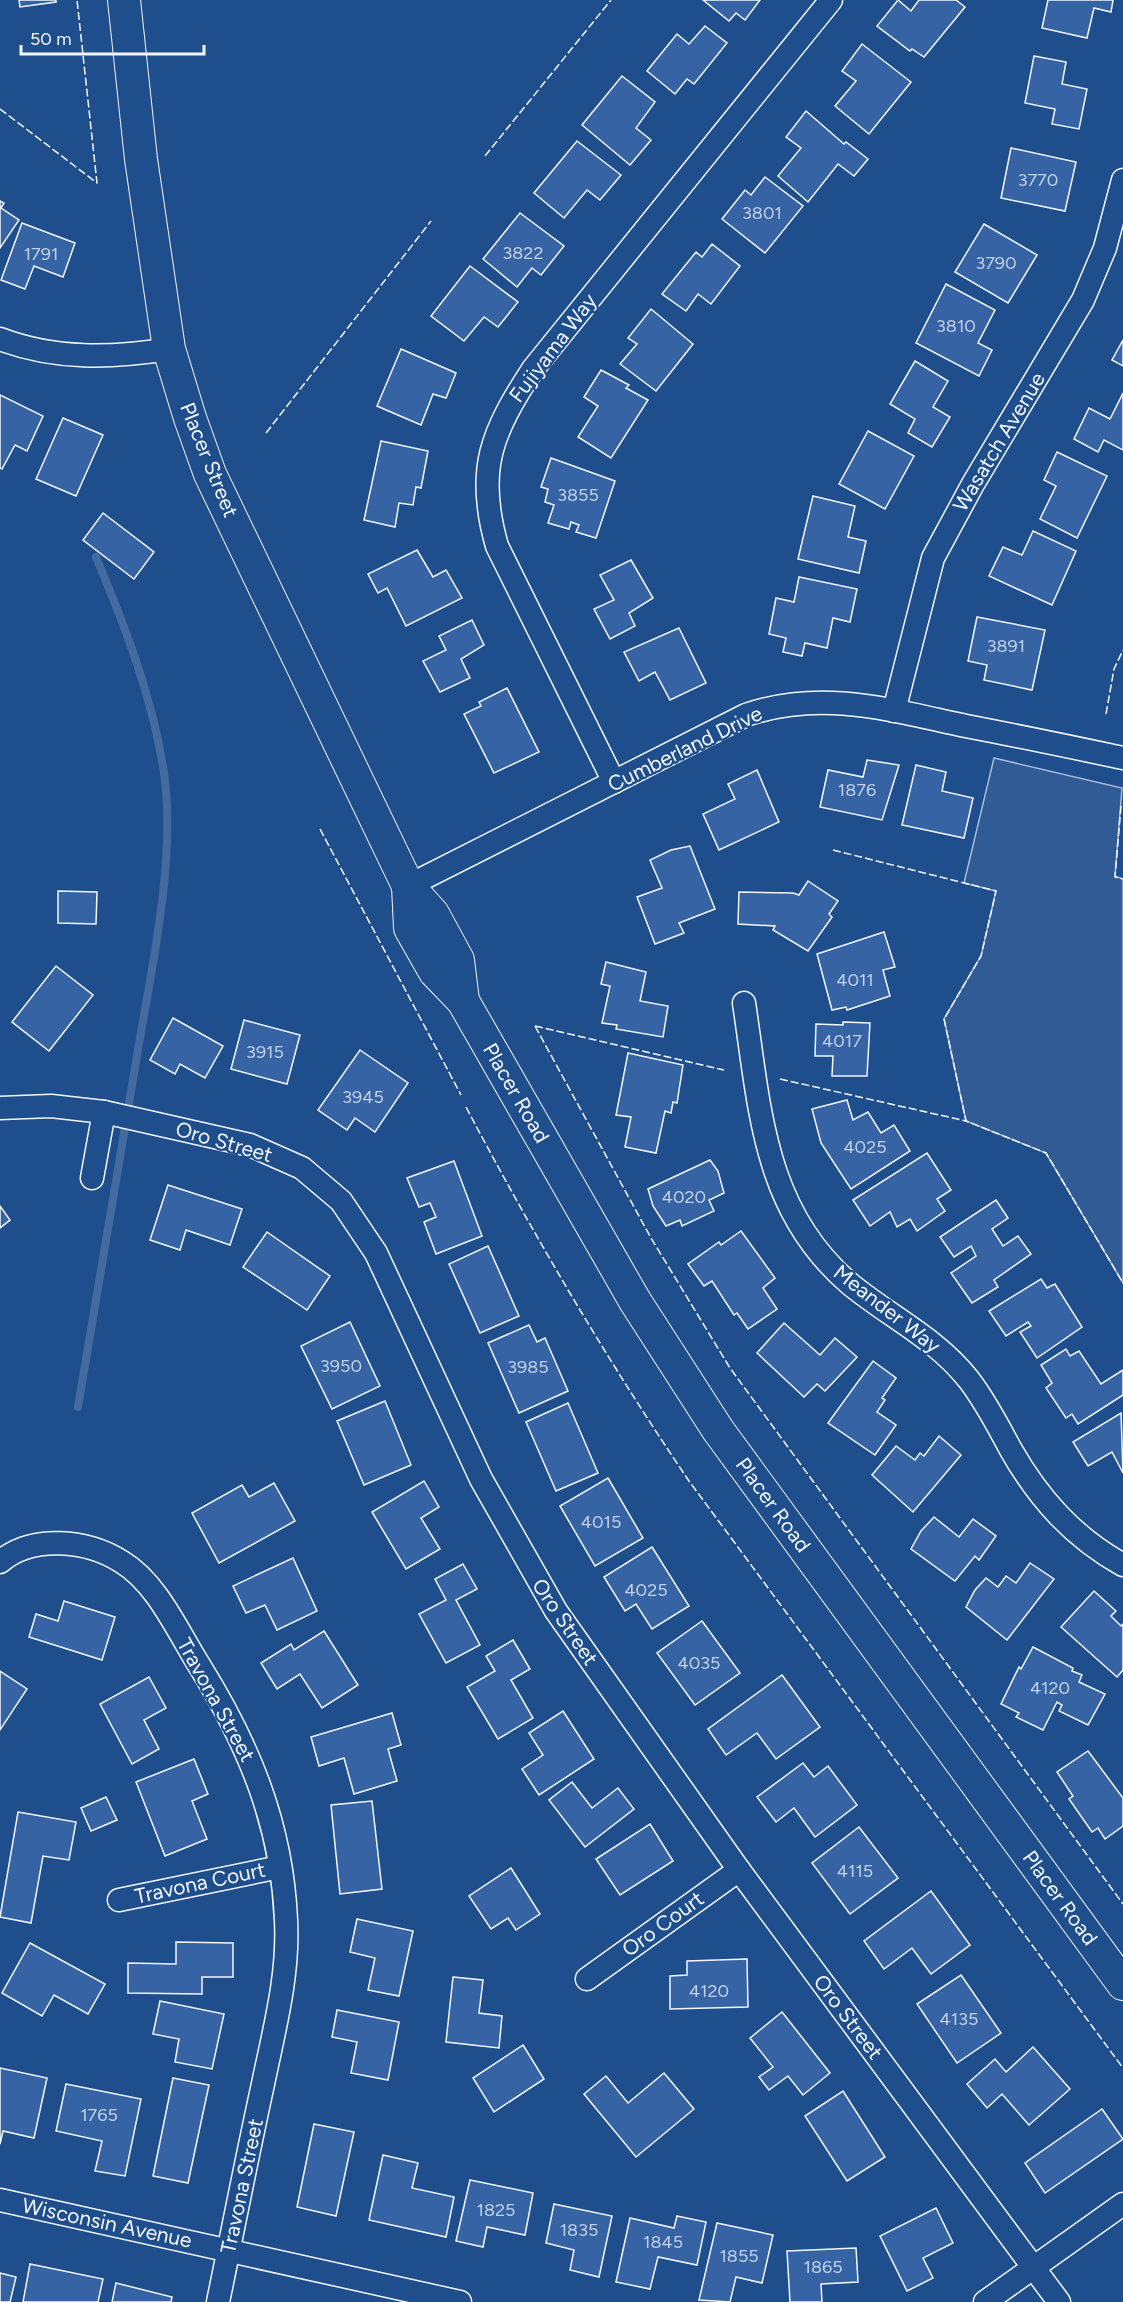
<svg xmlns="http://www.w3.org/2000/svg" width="1123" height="2302" font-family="Figtree,sans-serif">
	<rect width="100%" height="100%" fill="#1f4e8c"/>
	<polygon fill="#305b95" stroke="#a8bbd7" stroke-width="1.5" points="994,758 1122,788 1115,876 1123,879 1123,1283 1046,1153 966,1121 944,1019 981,956 996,891 964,883"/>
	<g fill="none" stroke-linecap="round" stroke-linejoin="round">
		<path stroke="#446ba0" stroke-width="8" d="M78,1407c20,-121 41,-242 61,-363 14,-82 37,-189 25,-271 -11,-74 -39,-147 -68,-216"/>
	</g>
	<g fill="#3563a3" stroke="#f2f6ff" stroke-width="1.5">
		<polygon points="19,0 56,0 56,2 20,7"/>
		<polygon points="703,0 760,0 745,20 736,13 729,21"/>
		<polygon points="898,0 911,11 919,0 956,0 965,7 924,57 912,49 910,51 877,26"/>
		<polygon points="1048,0 1113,0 1111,12 1094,8 1087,38 1042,28"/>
		<polygon points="705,26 727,43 694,84 687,79 675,94 647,71 677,34 689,44"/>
		<polygon points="862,44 911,82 869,134 835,106 856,81 842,71"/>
		<polygon points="1034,56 1066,62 1062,84 1087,89 1079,129 1052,124 1055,109 1025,103"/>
		<polygon points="622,76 655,102 636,128 651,140 630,165 582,125"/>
		<polygon points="806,111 844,144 846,142 868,159 854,176 838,164 808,202 778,176 801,148 786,137"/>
		<polygon points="577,141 621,175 600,200 587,190 564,218 534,193"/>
		<polygon points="1011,148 1076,162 1065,211 1001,198"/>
		<polygon points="765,177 803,206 765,253 722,219 745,190 751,195"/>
		<polygon points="0,201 4,203 1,208 19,220 0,248"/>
		<polygon points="520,213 564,246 541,275 532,268 517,287 483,259"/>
		<polygon points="22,223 75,243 63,277 34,266 25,289 1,280"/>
		<polygon points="984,224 1037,255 1008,303 955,272"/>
		<polygon points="712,244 740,266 711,304 698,294 686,311 662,294 696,252 702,257"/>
		<polygon points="470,266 518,302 498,327 484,317 464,341 431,316"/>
		<polygon points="946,284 995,310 978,343 992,350 979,376 916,343"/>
		<polygon points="651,309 693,344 656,391 620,364 637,344 628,338"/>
		<polygon points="1123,340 1123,366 1112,360"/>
		<polygon points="401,349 456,373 446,398 433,394 421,425 377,406"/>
		<polygon points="915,361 948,381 933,407 950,417 932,447 908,433 915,419 890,404"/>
		<polygon points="601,370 629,385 626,388 648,400 611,458 578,437 598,406 584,397"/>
		<polygon points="1123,393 1123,450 1104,440 1098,452 1074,439 1089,408 1110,419"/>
		<polygon points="0,395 43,416 27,451 15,445 2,469 0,468"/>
		<polygon points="63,418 103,435 76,496 36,479"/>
		<polygon points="868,431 914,456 885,509 839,484"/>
		<polygon points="381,441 428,451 421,488 416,487 413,505 399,503 395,527 364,520"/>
		<polygon points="1057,452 1107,476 1077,538 1040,519 1056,486 1044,480"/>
		<polygon points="551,458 615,481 596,538 576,532 579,525 571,522 569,529 548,523 554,505 545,502 548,489 541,487"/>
		<polygon points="813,496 855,506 848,537 866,541 859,573 798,559"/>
		<polygon points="103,513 154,552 134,579 83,540"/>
		<polygon points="1033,531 1076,551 1052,605 989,576 1003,547 1022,555"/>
		<polygon points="417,550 433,577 446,570 462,598 406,626 387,588 378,593 368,574"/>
		<polygon points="631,560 653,598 629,613 635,626 610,639 594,609 614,600 600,575"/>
		<polygon points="799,577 857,589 850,622 833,618 827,648 805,643 802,656 783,652 786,638 769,634 776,598 794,602"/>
		<polygon points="977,617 1045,630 1032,690 984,680 987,665 968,661"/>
		<polygon points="472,620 484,645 461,659 470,678 440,692 423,661 446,650 439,636"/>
		<polygon points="679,628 706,683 670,700 655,672 639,681 624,652"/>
		<polygon points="507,688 539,752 494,773 464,714 481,706 479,702"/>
		<polygon points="867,760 899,765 882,820 820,807 828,770 863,777"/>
		<polygon points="916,765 946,772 942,791 973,798 964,838 902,825"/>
		<polygon points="757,770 779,822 719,850 703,814 735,799 728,784"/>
		<polygon points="690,846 715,909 679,923 684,933 655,944 637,897 662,888 650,860 671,850"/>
		<polygon points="808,881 838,901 829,914 832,917 808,951 773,930 775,926 738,924 739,892 793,893 799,895"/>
		<polygon points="58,891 97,892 96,924 58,923"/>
		<polygon points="884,932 895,967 883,970 890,996 847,1010 846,1007 832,1010 817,954"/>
		<polygon points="606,962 646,972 640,1001 668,1006 663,1037 616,1029 617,1025 602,1023 610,986 601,984"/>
		<polygon points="56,966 93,995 49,1051 12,1022"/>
		<polygon points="173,1018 223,1046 205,1078 180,1064 175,1074 150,1060"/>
		<polygon points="244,1020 300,1035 287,1084 231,1069"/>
		<polygon points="843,1022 870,1023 867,1076 832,1076 833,1056 815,1056 816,1024 843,1025"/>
		<polygon points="360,1050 408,1083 375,1132 355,1118 347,1130 318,1110"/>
		<polygon points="628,1053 683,1065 677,1103 673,1102 671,1113 665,1111 656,1153 625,1147 631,1117 616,1115"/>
		<polygon points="847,1100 853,1120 868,1112 881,1133 894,1125 910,1151 851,1189 821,1143 812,1109"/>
		<polygon points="927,1153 951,1190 937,1199 945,1211 917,1231 910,1219 897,1227 890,1212 870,1226 853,1200"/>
		<polygon points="710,1160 718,1171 724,1193 709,1200 714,1211 682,1226 680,1220 666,1226 653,1206 648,1189"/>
		<polygon points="454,1161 482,1236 436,1254 424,1222 436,1217 430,1203 419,1207 407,1178"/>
		<polygon points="168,1185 242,1209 230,1245 186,1230 180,1250 150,1240"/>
		<polygon points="996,1200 1008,1218 992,1229 1003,1246 1018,1236 1031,1254 994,1280 998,1287 972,1303 951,1273 976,1256 971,1246 954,1257 940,1237"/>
		<polygon points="0,1206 10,1220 0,1228"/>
		<polygon points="741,1231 775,1278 763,1288 777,1309 748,1329 737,1313 734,1315 712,1281 704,1286 688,1264 719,1242 721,1245"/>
		<polygon points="267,1232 330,1276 307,1310 243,1267"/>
		<polygon points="488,1246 519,1316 480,1333 449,1264"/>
		<polygon points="1041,1279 1047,1288 1055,1284 1082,1327 1037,1358 1020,1332 1031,1326 1028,1322 1006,1336 989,1311"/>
		<polygon points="350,1322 380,1386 332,1409 301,1346"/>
		<polygon points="784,1323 820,1355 835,1338 857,1357 825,1391 817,1384 804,1397 757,1353"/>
		<polygon points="529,1325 537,1342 545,1338 568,1391 519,1413 488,1343"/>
		<polygon points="1066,1349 1070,1356 1079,1351 1101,1384 1123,1370 1123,1395 1078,1424 1072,1414 1066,1418 1046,1388 1052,1383 1041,1365"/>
		<polygon points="873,1361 896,1378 882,1398 885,1400 877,1412 896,1425 875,1455 828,1423"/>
		<polygon points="385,1401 411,1465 364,1485 337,1421"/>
		<polygon points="568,1403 598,1473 556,1491 526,1422"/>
		<polygon points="1121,1413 1123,1473 1112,1452 1088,1466 1073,1442"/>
		<polygon points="939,1436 961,1455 913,1512 872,1475 896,1446 915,1460 920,1453 924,1456"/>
		<polygon points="608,1478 643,1538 595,1566 560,1506"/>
		<polygon points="424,1481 439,1507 421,1518 440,1549 406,1569 372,1512"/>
		<polygon points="274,1483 295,1521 219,1563 192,1513 242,1485 249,1497"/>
		<polygon points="934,1517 959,1537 973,1519 996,1536 979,1560 975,1556 955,1581 911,1549 921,1531"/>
		<polygon points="652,1547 689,1606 652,1629 636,1604 625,1611 604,1577"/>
		<polygon points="293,1558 317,1611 277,1630 265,1605 246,1613 233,1586"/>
		<polygon points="1030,1563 1054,1579 1007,1640 966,1607 975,1590 986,1578 998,1587 1006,1576 1016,1583"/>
		<polygon points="463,1564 477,1589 456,1600 480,1645 446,1663 419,1614 446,1600 435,1579"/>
		<polygon points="1094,1591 1116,1611 1111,1616 1121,1626 1123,1624 1123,1670 1117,1677 1061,1627"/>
		<polygon points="64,1601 115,1617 102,1660 29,1637 36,1614 58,1621"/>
		<polygon points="702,1621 740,1673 695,1705 657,1653"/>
		<polygon points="324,1631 358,1685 322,1708 300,1674 277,1689 261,1663 291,1644 294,1650"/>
		<polygon points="513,1640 530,1669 511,1680 533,1718 498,1739 467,1687 495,1671 486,1656"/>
		<polygon points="1033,1647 1073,1668 1072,1671 1082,1675 1079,1682 1105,1694 1088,1725 1059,1711 1062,1705 1057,1702 1043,1730 1016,1717 1019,1713 1001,1704 1019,1667 1021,1669"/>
		<polygon points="0,1671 27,1689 0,1730"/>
		<polygon points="782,1675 820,1727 776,1759 757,1733 726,1755 708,1729"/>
		<polygon points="149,1677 166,1708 144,1720 159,1749 132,1764 100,1704"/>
		<polygon points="563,1711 594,1759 539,1795 522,1769 543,1755 529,1733"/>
		<polygon points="392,1713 401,1745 388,1749 397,1781 354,1794 344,1758 319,1766 311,1737"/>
		<polygon points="1088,1751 1123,1798 1123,1826 1105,1839 1098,1828 1092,1832 1069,1799 1073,1796 1057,1772"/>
		<polygon points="194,1759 208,1794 192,1801 207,1839 165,1856 136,1782"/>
		<polygon points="803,1763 814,1777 828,1766 857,1805 815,1837 794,1808 776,1822 757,1797"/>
		<polygon points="572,1782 592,1808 618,1788 634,1809 585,1847 549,1800"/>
		<polygon points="106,1797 117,1820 91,1831 81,1808"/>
		<polygon points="372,1801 382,1889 340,1894 331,1805"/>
		<polygon points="18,1812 76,1822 69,1860 43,1856 31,1923 0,1917"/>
		<polygon points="650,1824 673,1861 620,1895 596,1859"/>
		<polygon points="859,1827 898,1878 850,1914 812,1863"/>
		<polygon points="511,1868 540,1914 516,1930 508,1918 491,1929 469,1896"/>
		<polygon points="931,1891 970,1945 931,1974 912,1948 884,1969 864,1941"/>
		<polygon points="357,1919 413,1931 399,1996 368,1990 375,1958 350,1952"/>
		<polygon points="176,1942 233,1943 233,1977 202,1977 202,1994 128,1993 128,1963 176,1964"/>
		<polygon points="30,1943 105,1984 88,2014 54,1995 42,2016 2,1993"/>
		<polygon points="747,1959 748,2007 670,2009 670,1976 687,1975 687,1961"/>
		<polygon points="961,1975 1001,2033 957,2063 917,2004"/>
		<polygon points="453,1977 483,1980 479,2013 502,2016 499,2048 446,2042"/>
		<polygon points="160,2001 224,2014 212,2069 175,2062 179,2039 153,2034"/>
		<polygon points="337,2010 399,2022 388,2080 351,2073 357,2042 332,2037"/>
		<polygon points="782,2012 830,2073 803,2095 788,2076 769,2090 759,2077 773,2067 750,2038"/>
		<polygon points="523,2045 544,2079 494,2112 473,2078"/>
		<polygon points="1033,2047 1070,2089 1029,2125 1002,2094 987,2108 967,2084 995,2059 1006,2072"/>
		<polygon points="0,2068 47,2078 34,2138 3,2131 0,2144"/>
		<polygon points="664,2073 694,2109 636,2157 584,2094 606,2076 628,2103"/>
		<polygon points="173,2078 209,2085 188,2183 153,2176"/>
		<polygon points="66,2084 141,2099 125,2176 95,2171 102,2141 56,2131"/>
		<polygon points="843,2091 885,2157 847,2181 805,2116"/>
		<polygon points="1102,2109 1123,2139 1045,2193 1025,2163"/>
		<polygon points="314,2124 354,2132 336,2216 297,2207"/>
		<polygon points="383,2155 418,2163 412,2188 454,2197 446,2237 369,2220"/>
		<polygon points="470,2180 533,2193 525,2235 487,2227 483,2247 456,2241"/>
		<polygon points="554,2204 612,2216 599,2277 570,2270 574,2250 546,2243"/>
		<polygon points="936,2208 953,2243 923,2258 933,2278 907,2291 880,2236"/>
		<polygon points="677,2216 706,2222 697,2265 658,2257 650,2289 616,2282 630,2218 674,2228"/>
		<polygon points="717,2223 773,2235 762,2283 736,2277 730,2302 699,2300"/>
		<polygon points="856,2248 858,2282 821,2284 822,2302 790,2302 787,2251"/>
		<polygon points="30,2264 103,2279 98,2302 23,2302"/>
		<polygon points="0,2273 16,2277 10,2302 0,2302"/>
		<polygon points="116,2283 172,2297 171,2302 112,2302"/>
	</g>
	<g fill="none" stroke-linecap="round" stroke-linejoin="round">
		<defs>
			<g id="street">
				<path d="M0,339c55,21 112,19 169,10"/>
				<polyline points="894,711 933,558 973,484 1083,300 1105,248 1123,180"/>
				<path d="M614,782l-117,-236c-22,-77 -5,-114 36,-177l298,-369"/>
				<path d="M408,886l338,-171c76,-26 144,-5 220,11 52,10 105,21 157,32"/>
				<path d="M744,1003c16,105 19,207 106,281 40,33 86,54 119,96 17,22 29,46 42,70 28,49 62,87 112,115"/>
				<polyline points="0,1108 51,1106 104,1112 250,1145 302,1168 341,1201 376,1253 481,1479 556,1611 739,1870 1059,2302"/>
				<polyline points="92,1178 104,1112"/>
				<path d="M0,1562c32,-28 88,-22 122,0 35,21 56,70 77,103 50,80 83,160 87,255 3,56 -12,110 -23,164 -16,73 -30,145 -45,218"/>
				<polyline points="119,1900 280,1867"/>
				<polyline points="587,1979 739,1870"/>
				<polyline points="0,2200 460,2302"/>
				<polyline points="985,2302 1123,2204"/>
			</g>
			<g id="secondary">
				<polyline points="124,0 141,159 169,349 190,418 210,474 408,886 433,914 458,960 463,1001"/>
				<polyline points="408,886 410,928 435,972 463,1001 635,1301 718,1430 1123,1984"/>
			</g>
		</defs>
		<use href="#street" stroke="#f2f6ff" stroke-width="25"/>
		<use href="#secondary" stroke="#f2f6ff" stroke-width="34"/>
		<use href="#street" stroke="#1f4e8c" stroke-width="22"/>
		<use href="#secondary" stroke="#1f4e8c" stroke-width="32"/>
		<g stroke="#f2f6ff" stroke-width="1.5" stroke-dasharray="8 3" stroke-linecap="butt">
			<polyline points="0,109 97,183 77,0"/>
			<polyline points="485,156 611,0"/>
			<polyline points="266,433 431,221"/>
			<polyline points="1106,714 1114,669 1123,650"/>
			<polyline points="1121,806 1115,877 1123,879"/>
			<polyline points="320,829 461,1095"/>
			<polyline points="833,850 996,891 981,956 944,1019 966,1121 1046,1153 1123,1283"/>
			<polyline points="535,1026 651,1238 730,1368 1123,1904"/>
			<polyline points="535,1026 724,1070"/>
			<polyline points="780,1079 966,1121"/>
			<path d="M466,1107c68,129 141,253 223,374l434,587"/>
		</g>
	</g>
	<g text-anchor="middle" stroke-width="4.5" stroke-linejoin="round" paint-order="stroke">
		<g font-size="18" fill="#c3d1e8">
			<text x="1038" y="186">3770</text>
			<text x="762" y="219">3801</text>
			<text x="523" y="259">3822</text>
			<text x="41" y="260">1791</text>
			<text x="996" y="269">3790</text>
			<text x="956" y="332">3810</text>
			<text x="578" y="501">3855</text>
			<text x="1006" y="652">3891</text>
			<text x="857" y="796">1876</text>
			<text x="855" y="986">4011</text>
			<text x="842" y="1047">4017</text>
			<text x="265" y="1058">3915</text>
			<text x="363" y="1103">3945</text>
			<text x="865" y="1153">4025</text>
			<text x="684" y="1203">4020</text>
			<text x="341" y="1372">3950</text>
			<text x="528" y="1373">3985</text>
			<text x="601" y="1528">4015</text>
			<text x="646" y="1596">4025</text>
			<text x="699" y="1669">4035</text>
			<text x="1050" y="1694">4120</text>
			<text x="855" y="1877">4115</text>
			<text x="709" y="1997">4120</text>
			<text x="959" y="2025">4135</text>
			<text x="99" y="2121">1765</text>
			<text x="496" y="2216">1825</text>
			<text x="579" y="2236">1835</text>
			<text x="663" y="2248">1845</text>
			<text x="739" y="2262">1855</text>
			<text x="823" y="2273">1865</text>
		</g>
		<g font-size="21" fill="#f2f6ff" stroke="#1f4e8c">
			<text transform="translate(553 348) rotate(-53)" y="7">Fujiyama Way</text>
			<text transform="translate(999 442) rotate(-59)" y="7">Wasatch Avenue</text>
			<text transform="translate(209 460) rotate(68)" y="7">Placer Street</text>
			<text transform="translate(685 749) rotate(-26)" y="7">Cumberland Drive</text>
			<text transform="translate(516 1093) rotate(60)" y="7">Placer Road</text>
			<text transform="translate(224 1142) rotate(16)" y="7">Oro Street</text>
			<text transform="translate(887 1309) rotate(38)" y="7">Meander Way</text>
			<text transform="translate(773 1505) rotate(54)" y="7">Placer Road</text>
			<text transform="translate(565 1622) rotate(56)" y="7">Oro Street</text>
			<text transform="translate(216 1700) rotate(61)" y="7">Travona Street</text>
			<text transform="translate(200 1883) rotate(-12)" y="7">Travona Court</text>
			<text transform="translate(1060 1898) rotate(54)" y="7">Placer Road</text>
			<text transform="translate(663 1924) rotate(-36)" y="7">Oro Court</text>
			<text transform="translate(848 2017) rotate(53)" y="7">Oro Street</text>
			<text transform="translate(242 2186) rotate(-78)" y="7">Travona Street</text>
			<text transform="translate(107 2223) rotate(12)" y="7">Wisconsin Avenue</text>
		</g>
	</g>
	<path d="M21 45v9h183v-9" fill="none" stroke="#f2f6ff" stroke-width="3"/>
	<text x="30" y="45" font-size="18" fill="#f2f6ff" stroke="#1f4e8c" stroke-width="4.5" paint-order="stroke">50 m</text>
</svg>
